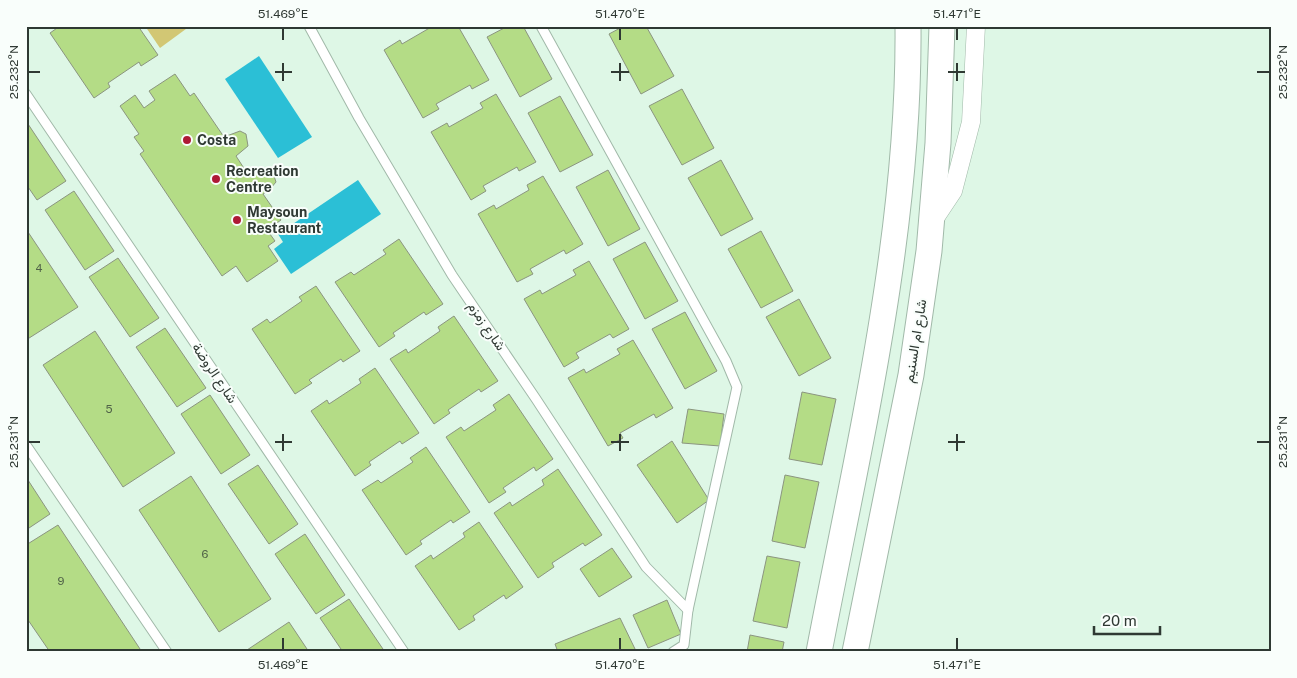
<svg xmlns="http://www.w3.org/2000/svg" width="1297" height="678" font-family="'Public Sans',Vazirmatn,sans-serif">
	<rect width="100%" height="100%" fill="#def7e6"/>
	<polygon fill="#d2c774" points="145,26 190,26 160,48"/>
	<g fill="#2bbfd6">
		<polygon points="259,56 312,137 278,158 225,79"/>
		<polygon points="358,180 381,214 291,274 274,249 283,242 278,234"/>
	</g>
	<g fill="#b4dc86" stroke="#8b9580">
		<polygon points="60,26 138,26 158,55 141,66 139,62 108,83 110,87 94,98 50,33"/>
		<polygon points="433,26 458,26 489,80 472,89 470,85 436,104 439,109 423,118 384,50 400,40 402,44"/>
		<polygon points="508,26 523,26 552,79 520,97 487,37"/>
		<polygon points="624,26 646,26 674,76 641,94 609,34"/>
		<polygon points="175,74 190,96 194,93 224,137 240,131 246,134 248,146 236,156 249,176 258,170 265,168 273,173 276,182 270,189 263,194 281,220 267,230 275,241 268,246 278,261 247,282 236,266 222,276 140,154 144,151 134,137 139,134 120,106 135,95 144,108 155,100 149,91"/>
		<polygon points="682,89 714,148 682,165 649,106"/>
		<polygon points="496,94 536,162 519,171 517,167 483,186 486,191 471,200 431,132 447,123 449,127 483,108 480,103"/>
		<polygon points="560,96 593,155 560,172 528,113"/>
		<polygon points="26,121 66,181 37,200 26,184"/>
		<polygon points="721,160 753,219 721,236 688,178"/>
		<polygon points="608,170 640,229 608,246 576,187"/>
		<polygon points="543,176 583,244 566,254 564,250 530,269 533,274 517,282 478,214 494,205 496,209 529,190 527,185"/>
		<polygon points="74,191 114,251 85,270 45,210"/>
		<polygon points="26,229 78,307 26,340"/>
		<polygon points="761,231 793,291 761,308 728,249"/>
		<polygon points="399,239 443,304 426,315 424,312 393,333 395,336 379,347 335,282 351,272 354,275 386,254 383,250"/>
		<polygon points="645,242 678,301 645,319 613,259"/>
		<polygon points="118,258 159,318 130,337 89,277"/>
		<polygon points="589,261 629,329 613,338 610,334 576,353 579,358 564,367 524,299 540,290 542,294 576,275 573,270"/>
		<polygon points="316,286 360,351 343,362 341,359 309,380 312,383 295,394 252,329 267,319 270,323 302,301 299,297"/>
		<polygon points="799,299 831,358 799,376 766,317"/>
		<polygon points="685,312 717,371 685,389 652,329"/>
		<polygon points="454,316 498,381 481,392 479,389 448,410 450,413 434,424 390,359 406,349 408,353 440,331 438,327"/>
		<polygon points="165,328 206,388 177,407 136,347"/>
		<polygon points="95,331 175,453 123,487 43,365"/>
		<polygon points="633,340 673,408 656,418 654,414 620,433 623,438 608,446 568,378 584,369 586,373 620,354 617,349"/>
		<polygon points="375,368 419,433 402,444 400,441 369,462 371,465 355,476 311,411 327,400 329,404 361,383 359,379"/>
		<polygon points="802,392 836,399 822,465 789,459"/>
		<polygon points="509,394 553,459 536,471 534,467 503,488 506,492 489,503 446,437 461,427 464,431 496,410 493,405"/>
		<polygon points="210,395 250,455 221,474 181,414"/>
		<polygon points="688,409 724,414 720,446 682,443"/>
		<polygon points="672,441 709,500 677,523 637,465"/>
		<polygon points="426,447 470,512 453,523 451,520 420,541 422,544 406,555 362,490 378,480 381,483 413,462 410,458"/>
		<polygon points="258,465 298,524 269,544 228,484"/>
		<polygon points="558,469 602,535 585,546 583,543 552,563 554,567 538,578 494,513 510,502 512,506 544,485 542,480"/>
		<polygon points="785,475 819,482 805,548 772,541"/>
		<polygon points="191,476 271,599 219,632 139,510"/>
		<polygon points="26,477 50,514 26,530"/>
		<polygon points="479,522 523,587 506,599 504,595 473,616 475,620 459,630 415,566 431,555 433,559 465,537 463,533"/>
		<polygon points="58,525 142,652 50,652 26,617 26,545"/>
		<polygon points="305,534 345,595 316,614 275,554"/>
		<polygon points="612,548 632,577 599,597 580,569"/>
		<polygon points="767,556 800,562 787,628 753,621"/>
		<polygon points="349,599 385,652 343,652 320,618"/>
		<polygon points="667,600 681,634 648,648 633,615"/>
		<polygon points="620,618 636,651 558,652 555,644"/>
		<polygon points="289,622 309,652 244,652"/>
		<polygon points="750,635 784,642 782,652 747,652"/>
	</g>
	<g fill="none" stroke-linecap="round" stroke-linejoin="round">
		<defs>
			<g id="lane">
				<polyline points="309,26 359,118 452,275 536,399 646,567 688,610"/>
				<polyline points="541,26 726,361 737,387 688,610 684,645 673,652"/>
				<polyline points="26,94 404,652"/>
				<polyline points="26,445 167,652"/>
			</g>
			<polyline id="street" points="933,221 953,191 971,122 976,26"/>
			<g id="secondary">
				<path d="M819,652c39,-204 91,-418 89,-626"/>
				<polyline points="855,652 911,375 929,251 938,143 942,26"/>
			</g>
		</defs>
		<use href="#lane" stroke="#a1b9a9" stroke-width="11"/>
		<use href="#street" stroke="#a1b9a9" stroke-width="19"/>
		<use href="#secondary" stroke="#a1b9a9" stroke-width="27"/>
		<use href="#lane" stroke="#fff" stroke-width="9"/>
		<use href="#street" stroke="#fff" stroke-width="18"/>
		<use href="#secondary" stroke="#fff" stroke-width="25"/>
	</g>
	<path fill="none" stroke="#2f3933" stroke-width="2" d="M283,28v12M620,28v12M957,28v12M283,63v18M620,63v18M957,63v18M28,72h12M275,72h17M611,72h18M948,72h17M1257,72h13M283,434v17M620,434v17M957,434v17M28,442h12M275,442h17M611,442h18M948,442h17M1257,442h13M283,638v12M620,638v12M957,638v12"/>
	<g fill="#ae1a35" stroke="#f9fefb" stroke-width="2">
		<circle cx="187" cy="140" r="5"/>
		<circle cx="216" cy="179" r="5"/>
		<circle cx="237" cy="220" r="5"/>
	</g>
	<g text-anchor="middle" stroke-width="4" stroke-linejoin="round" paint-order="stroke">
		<g font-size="11" fill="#506248">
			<text x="39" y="272">4</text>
			<text x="109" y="413">5</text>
			<text x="205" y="558">6</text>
			<text x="61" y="585">9</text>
		</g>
		<g font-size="14" font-weight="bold" fill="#2f3933" stroke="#f9fefb" text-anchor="start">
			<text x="197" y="145">Costa</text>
			<text x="226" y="176">Recreation<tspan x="226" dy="16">Centre</tspan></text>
			<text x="247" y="217">Maysoun<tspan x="247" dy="16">Restaurant</tspan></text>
		</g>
		<g font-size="14" fill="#2f3933" stroke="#f9fefb">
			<text transform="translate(487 326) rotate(56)" y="5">شارع زمزم</text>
			<text transform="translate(915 341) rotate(-81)" y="5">شارع ام السنيم</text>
			<text transform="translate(215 373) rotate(56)" y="5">شارع الروضة</text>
		</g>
	</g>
	<rect width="1297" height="678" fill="none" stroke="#f9fefb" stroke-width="55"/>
	<path d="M1094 626v8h66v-8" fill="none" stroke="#2f3933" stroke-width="2.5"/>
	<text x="1102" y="626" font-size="15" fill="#2f3933" stroke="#f9fefb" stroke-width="4" paint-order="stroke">20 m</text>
	<rect x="28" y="28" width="1242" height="622" fill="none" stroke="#2f3933" stroke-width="2"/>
	<g font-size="12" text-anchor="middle" fill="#2f3933">
		<text x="283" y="18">51.469°E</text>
		<text x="620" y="18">51.470°E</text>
		<text x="957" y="18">51.471°E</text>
		<text transform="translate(14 72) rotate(-90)" y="4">25.232°N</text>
		<text transform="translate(1283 72) rotate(-90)" y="4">25.232°N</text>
		<text transform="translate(14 442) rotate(-90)" y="4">25.231°N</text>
		<text transform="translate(1283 442) rotate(-90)" y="4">25.231°N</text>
		<text x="283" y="669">51.469°E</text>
		<text x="620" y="669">51.470°E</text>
		<text x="957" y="669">51.471°E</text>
	</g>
</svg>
